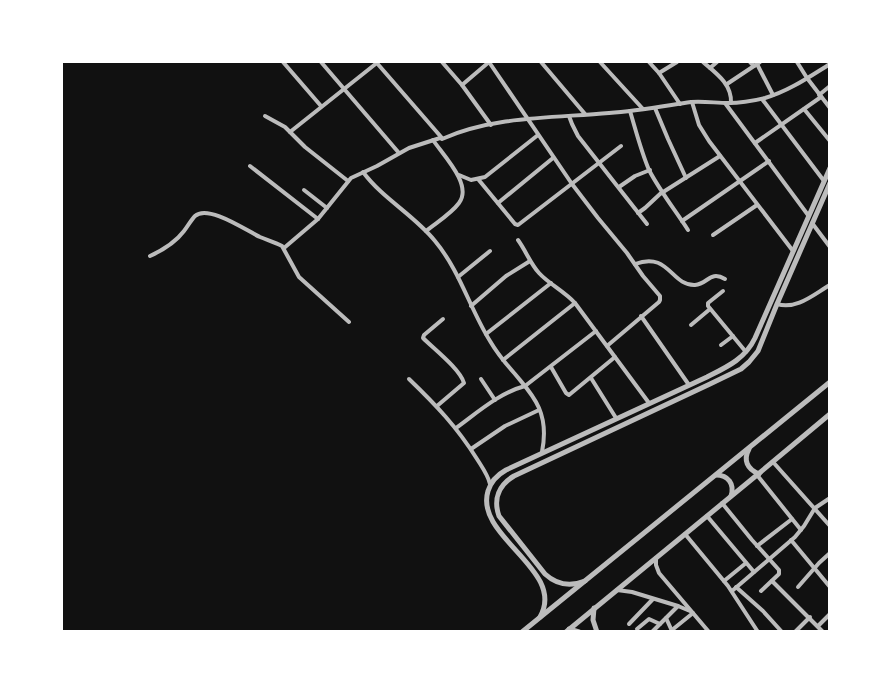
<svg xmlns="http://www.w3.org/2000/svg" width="891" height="693" font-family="Karla,sans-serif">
	<rect width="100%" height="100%" fill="#111"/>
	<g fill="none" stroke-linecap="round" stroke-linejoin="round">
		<g stroke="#bcbcbc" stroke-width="4">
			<polyline points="283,62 321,106"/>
			<polyline points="321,62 399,153"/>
			<polyline points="376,62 442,138"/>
			<polyline points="442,62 462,85 491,125"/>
			<polyline points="489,62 572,184 598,218 627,253 643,276 660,296 660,300 659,302 607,346"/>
			<polyline points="541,62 585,114"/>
			<polyline points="600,62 643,109"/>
			<polyline points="649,62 659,73 680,104"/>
			<path d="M703,62c13,11 29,22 28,41"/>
			<polyline points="750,62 754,66"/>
			<polyline points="797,62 807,78 830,108"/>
			<polyline points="757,64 773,95"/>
			<polyline points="710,68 717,62"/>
			<polyline points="659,73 677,62"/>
			<polyline points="727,84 760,62"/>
			<polyline points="462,85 489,62"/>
			<polyline points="819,95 830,86"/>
			<polyline points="762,99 824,181"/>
			<polyline points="692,102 699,125 709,141 793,251"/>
			<polyline points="725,103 808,215"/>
			<polyline points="655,108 668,139 686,178"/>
			<polyline points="804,109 830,141"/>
			<path d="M630,111c6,20 11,40 19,59 11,21 26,40 39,60"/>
			<polyline points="265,116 285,127 305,147 348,181"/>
			<polyline points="569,116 572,124 578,136 647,224"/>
			<polyline points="290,132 378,62"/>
			<polyline points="755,143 821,97"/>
			<polyline points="250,166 318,219"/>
			<path d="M363,172c20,27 51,43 72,69 25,30 35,68 55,100 7,12 16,23 25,33 9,11 18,20 24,34 6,14 6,29 3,44"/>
			<polyline points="459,175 471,180 485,177 538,135"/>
			<polyline points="478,179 515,224 518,225 621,146"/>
			<polyline points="619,187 635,176 650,170"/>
			<polyline points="304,190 327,208"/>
			<polyline points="498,203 553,158"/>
			<polyline points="638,213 645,208 660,194 720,156"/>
			<polyline points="682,221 769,161"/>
			<polyline points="812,223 830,247"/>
			<path d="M426,231c11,-9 25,-17 33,-28 14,-18 -16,-48 -26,-63"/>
			<polyline points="713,235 757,205"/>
			<path d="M518,240c8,11 12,23 21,33 10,11 25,18 36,30l74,100"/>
			<path d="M284,248l34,-29 33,-41 26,-12 32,-18 31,-10 2,1c52,-23 111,-21 167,-26 28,-2 55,-7 82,-11 13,-1 25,1 37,1 12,0 25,-2 37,-5 24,-7 44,-21 65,-34"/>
			<path d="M150,256c13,-6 25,-13 34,-25 4,-5 7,-11 11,-15 13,-12 52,15 65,21 7,3 15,5 22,9l17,31 50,45"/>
			<path d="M635,264c34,-13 36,22 60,21 13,-1 15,-15 30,-6"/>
			<polyline points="458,277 490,251"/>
			<polyline points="723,291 708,303 708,306 746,352"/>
			<path d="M777,304c20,6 37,-10 53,-19"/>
			<polyline points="471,306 506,276 530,261"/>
			<polyline points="641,316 689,385"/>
			<polyline points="691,325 710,309"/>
			<polyline points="486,334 551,283"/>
			<polyline points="721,345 733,336"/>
			<polyline points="503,360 575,303"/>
			<polyline points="551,367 566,393 569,395 615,357"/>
			<polyline points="591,378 616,418"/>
			<path d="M409,379c27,26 48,48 68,80 5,8 11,16 13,25"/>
			<polyline points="481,379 495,400"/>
			<path d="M437,406l27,-23c-4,-14 -30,-34 -41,-45l1,-3 19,-16"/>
			<path d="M456,428c22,-16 43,-35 69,-42l71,-55"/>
			<polyline points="471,449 505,426 539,410"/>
			<polyline points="773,462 830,526"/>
			<polyline points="757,475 801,530"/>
			<polyline points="722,503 752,540 779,570 779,574 761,591"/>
			<polyline points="707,516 754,572"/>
			<polyline points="685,534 728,586 758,632"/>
			<polyline points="791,540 830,587"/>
			<polyline points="757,546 792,519"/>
			<polyline points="656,558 656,565 659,573 709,632"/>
			<polyline points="724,581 746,563"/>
			<polyline points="772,581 823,632"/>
			<polyline points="736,587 763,611 782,632"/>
			<polyline points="798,587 819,563 830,553"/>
			<polyline points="617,590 632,592 678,606 690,611"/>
			<polyline points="732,591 795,537 804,526 815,508 830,498"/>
			<polyline points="666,618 672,631"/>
			<polyline points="629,624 653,599"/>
			<polyline points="818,626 830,614"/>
			<polyline points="637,629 649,619 660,624"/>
			<polyline points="672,630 693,613"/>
			<polyline points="652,632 678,606"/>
			<polyline points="795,632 810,617"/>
		</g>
		<g stroke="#bcbcbc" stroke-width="5">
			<path d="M749,449c-6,11 -2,20 10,25"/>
			<path d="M716,475c12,0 19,9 15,21"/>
			<path d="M585,581c-15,6 -28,4 -40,-7l-46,-58c-6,-17 0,-31 15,-40l196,-92 31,-15 8,-7 9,-11 19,-47 53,-121"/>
			<polyline points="594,608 593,620 597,632"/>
			<path d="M540,617c27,-47 -66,-80 -52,-126 3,-10 9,-16 18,-21l201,-93c20,-10 38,-18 48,-39l75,-170"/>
			<polyline points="569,629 579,632"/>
			<polyline points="522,632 830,382"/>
			<polyline points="566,632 757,475 830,414"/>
		</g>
	</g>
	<rect width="891" height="693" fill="none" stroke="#ffffff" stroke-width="126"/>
</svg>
